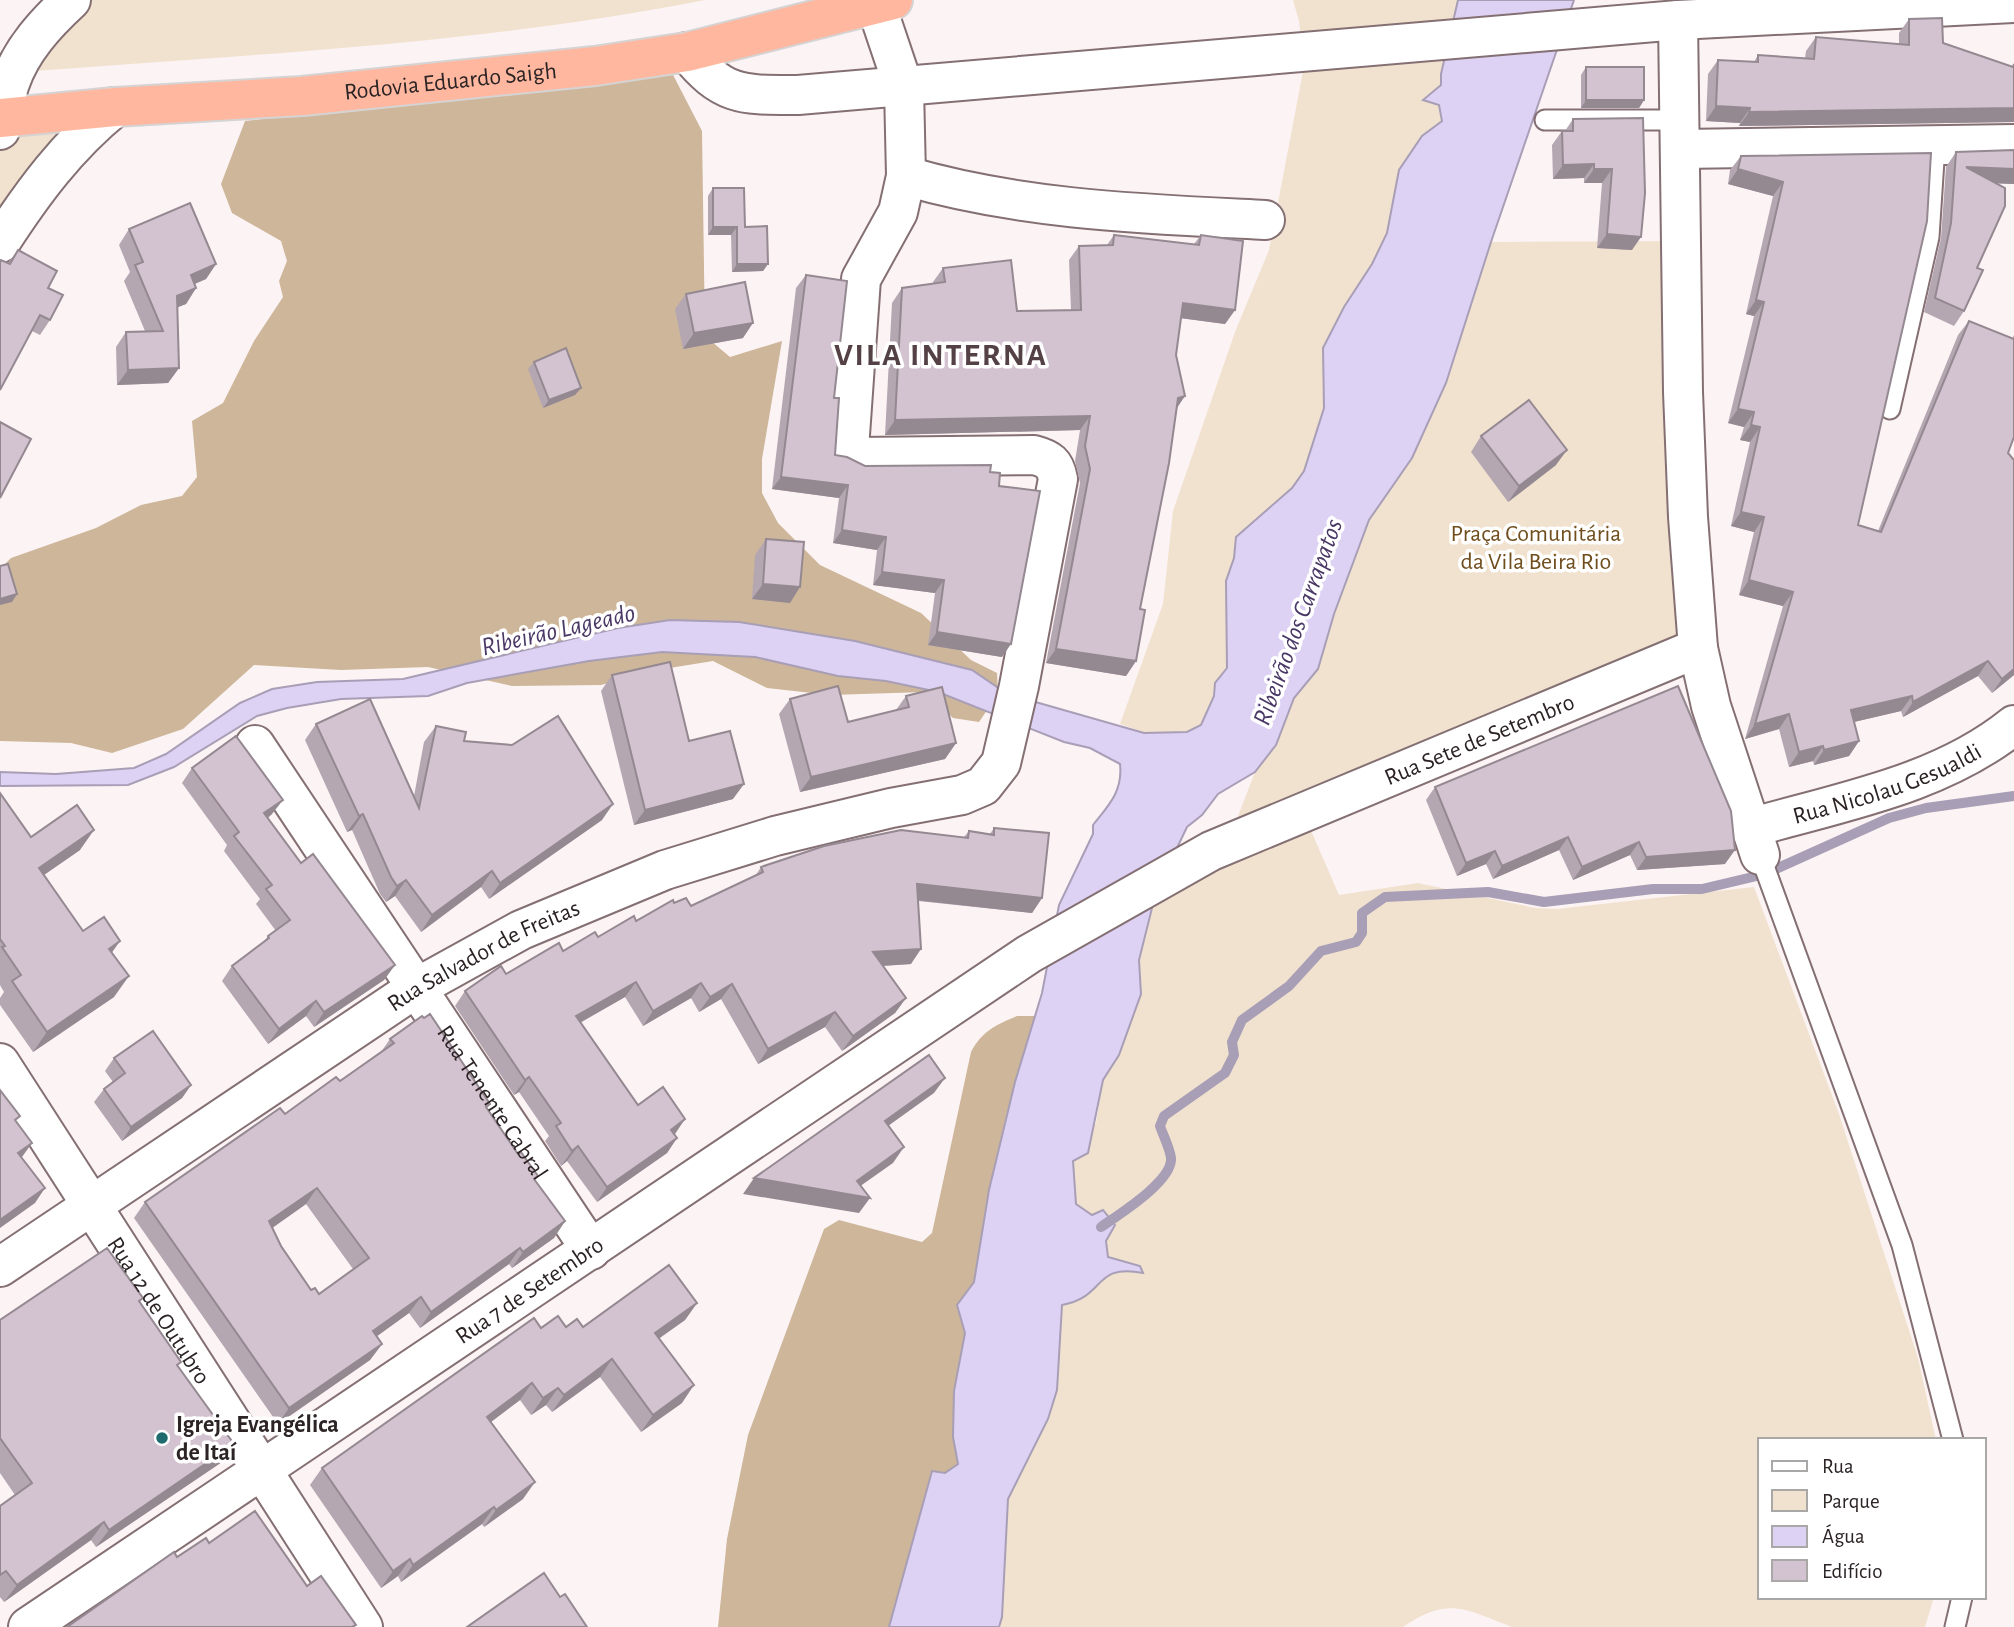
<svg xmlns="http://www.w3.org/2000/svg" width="2014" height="1627" font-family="'Alegreya Sans',sans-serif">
	<rect width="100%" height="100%" fill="#fcf3f4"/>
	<g fill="#f1e2cf">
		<path d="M79,0h626c-229,45 -465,55 -698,73z"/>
		<polygon points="1293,0 1458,0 1441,74 1441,85 1423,99 1439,105 1443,121 1422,136 1399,170 1387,233 1372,264 1344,307 1323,348 1324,408 1304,471 1292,488 1236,537 1234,558 1226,581 1227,668 1215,683 1214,695 1201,725 1187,732 1145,733 1120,724 1163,604 1173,511 1235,332 1269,250 1304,66 1299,21"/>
		<polygon points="102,112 0,219 0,114"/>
		<polygon points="1680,241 1695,647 1230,837 1255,772 1276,745 1294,699 1318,669 1334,614 1369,520 1412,458 1446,383 1491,242"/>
		<path d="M1306,819l33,76 79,-12 117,25 22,1 197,-22 85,227 79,244 18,82h-176v157h174l-9,30h-413c-48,-18 -63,-31 -109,0h-404l3,-10 6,-118 40,-80 10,-62 4,-52c32,-5 26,-17 47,-32 9,-7 23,-2 34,0l-3,-7 -32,-9c-3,-23 -13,-40 -32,-53l-3,-44 23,-37 7,-43 16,-25 22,-61 -2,-34 17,-68z"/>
	</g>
	<g fill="#cdb699">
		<polygon points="670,69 702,131 705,336 730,357 782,341 762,459 762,493 778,523 820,565 921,613 971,660 997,673 998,694 979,722 953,718 925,692 830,695 767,688 713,661 657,670 601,685 512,686 428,667 341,670 254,665 183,729 112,753 71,743 0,741 0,569 11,558 96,528 141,505 182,496 197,477 192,421 223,403 254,341 283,297 279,281 287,261 281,241 232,213 221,184 245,121"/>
		<path d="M1017,1016h18l-28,96 -18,78 -15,92 -17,23 8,28 -11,58 -1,46 5,27 -13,9 -13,-1 -43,155h-171l9,-88 21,-104 76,-206 15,-9 83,22 10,-9 39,-181c11,-21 25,-27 46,-36z"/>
	</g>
	<path fill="#ddd2f4" stroke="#a89eb6" stroke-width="2" d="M1458,0h116l-83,242 -45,141 -34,75 -43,62 -35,94 -16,55 -24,29 -18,47 -21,27 -37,22 -16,21 -15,12 -31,65 -17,68 2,34 -22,61 -16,25 -15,73 -15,8 3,43 16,11 11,-5 12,15 -9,16 2,16 32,9 3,7c-51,-10 -36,24 -81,32l-5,85 -9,29 -40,80 -6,118 -3,10h-110l43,-156 13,2 13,-9 -5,-27 1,-46 11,-58 -8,-28 17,-23 15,-92 26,-108 27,-89 17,-88 34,-71v-9c16,-20 30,-34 27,-61l-30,-16 -26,-6 -126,-50 -52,-11 -48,-5 -83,-19 -93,-5 -73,9 -122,22 -39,13 -87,3 -54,9 -30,8 -83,51 -46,18 -128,1v-14l56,2 78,-6 32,-14 74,-51 32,-14 45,-7 86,-3 215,-51 52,-8 69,2 116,19 117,29 28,19 32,12 112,32 43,-1 14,-7 13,-29 1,-13 12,-15 -1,-87 8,-23 2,-21 56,-49 12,-17 20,-63 -1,-60 21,-41 28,-43 15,-31 12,-63 23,-34 20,-15 -3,-16 -16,-5 18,-15v-11z"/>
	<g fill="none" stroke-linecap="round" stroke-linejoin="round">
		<g stroke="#a89eb6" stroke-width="10">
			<polyline points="1776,869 1889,818 1926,808 2014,796"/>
			<path d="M1101,1227c17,-12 72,-46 70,-69 -1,-9 -8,-23 -11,-32l4,-10 61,-43 9,-18 -2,-13 10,-22 47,-34 32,-35 35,-9 6,-9v-20l23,-16 103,-5 56,10 109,-13h49l59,-14"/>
		</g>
		<defs>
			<g id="service">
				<polyline points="1545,120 1679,120"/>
				<polyline points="1890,409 1929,237 1935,145"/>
				<polyline points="1760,855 1902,1245 1953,1440"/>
				<polyline points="1955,1627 1962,1597"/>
			</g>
			<g id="minor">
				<polyline points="1678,20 1683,392 1688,517 1698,648 1711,706 1760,855"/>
				<path d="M0,130c8,-16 4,-31 10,-47 11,-33 36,-60 61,-83"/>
				<polyline points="1682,149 2014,144"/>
				<path d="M906,176c116,34 239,38 359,44"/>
				<path d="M0,243c33,-51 67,-97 115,-136"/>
				<path id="s1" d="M255,745l336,505"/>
				<path id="s2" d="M1750,828c90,-26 190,-43 264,-103"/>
				<path id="s3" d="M0,1063l363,564"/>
				<path id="s4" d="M0,1267l416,-279 105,-58 144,-60 110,-34 116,-28 71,-13 21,-9 18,-23 18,-77 39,-207c-3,-16 -9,-20 -24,-24l-178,2 -7,-8 12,-170 37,-67 8,-36 -2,-88 -28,-83"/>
				<path id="s5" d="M28,1627l1001,-673 182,-103 487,-203"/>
			</g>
			<path id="tertiary" d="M687,52c36,45 56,43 111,43l880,-75 336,-17"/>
			<g id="trunk">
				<path id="s6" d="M0,118l115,-11 187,-11 293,-30 92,-14 206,-52"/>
			</g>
		</defs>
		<use href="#service" stroke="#846f73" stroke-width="23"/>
		<use href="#minor" stroke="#846f73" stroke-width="42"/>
		<use href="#tertiary" stroke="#846f73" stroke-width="42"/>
		<use href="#trunk" stroke="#d5d3d3" stroke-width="42"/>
		<use href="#service" stroke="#fff" stroke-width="19"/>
		<use href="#minor" stroke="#fff" stroke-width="38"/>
		<use href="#tertiary" stroke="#fff" stroke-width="38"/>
		<use href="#trunk" stroke="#ffb89f" stroke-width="38"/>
	</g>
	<g fill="#b5a7b2" fill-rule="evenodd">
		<polygon points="1909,19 1943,43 2012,67 2014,64 2014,122 1739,126 1740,123 1706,121 1708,74 1718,60 1754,62 1758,55 1805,58 1806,51 1816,37 1899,44 1899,33"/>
		<polygon points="1586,67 1644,100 1639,108 1581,108 1581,75"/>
		<polygon points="1643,118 1632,250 1597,248 1602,183 1584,183 1584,178 1553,179 1552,145 1562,131 1565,131 1573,119"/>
		<polygon points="1956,152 2014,184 1996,183 1977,268 1964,311 1954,326 1924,312 1941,238 1946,167"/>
		<polygon points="1931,153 1858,525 1878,531 1958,335 1969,321 2012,339 2014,335 2014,437 2008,453 2014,675 1992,693 1978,676 1903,717 1901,711 1854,722 1859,741 1849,756 1814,765 1813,761 1789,767 1779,729 1745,739 1783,606 1739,595 1754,532 1731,526 1750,442 1740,440 1744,427 1728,423 1754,316 1746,314 1773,196 1728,184 1730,170 1741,156"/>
		<polygon points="713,188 745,227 768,264 763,271 732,272 731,235 708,235 708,196"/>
		<polygon points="129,229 216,264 206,279 195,284 196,288 186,304 177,307 179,368 168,383 117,385 116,347 126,332 145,331 124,281 130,272 119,245"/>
		<polygon points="1114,235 1194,244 1201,235 1235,310 1225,324 1181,318 1176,355 1176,409 1140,609 1136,661 1126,676 1046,663 1080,483 1075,461 1080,430 885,435 892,303 902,288 933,284 933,282 943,268 1017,311 1071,310 1069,260 1079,246 1107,245"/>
		<polygon points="18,250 48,288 50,320 40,335 32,331 8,263"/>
		<polygon points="806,275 834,398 835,455 865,466 990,472 999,486 1002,657 928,645 935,593 873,585 877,550 833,543 839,498 772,489 796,288"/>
		<polygon points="686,294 743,338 683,349 675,309"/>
		<polygon points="534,362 581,388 575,395 543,408 528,369"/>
		<polygon points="1481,436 1556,465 1508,502 1471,452"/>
		<polygon points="766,539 790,603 752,599 755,555"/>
		<polygon points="612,675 689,741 733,799 634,825 601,691"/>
		<polygon points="906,696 956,743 945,759 800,792 779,714 790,699 848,722 896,710"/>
		<polygon points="316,724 414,796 424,742 436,726 602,820 489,899 481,887 421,932 395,896 386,902 380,894 352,830 347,832 305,740"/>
		<polygon points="192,768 272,814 268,818 301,863 395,965 384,980 314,1027 306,1016 268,1044 222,981 232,966 263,943 268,936 276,931 256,904 260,899 224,851 227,845 182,783"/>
		<polygon points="1435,787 1725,864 1637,870 1630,855 1573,880 1559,850 1493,879 1486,864 1457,876 1426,800"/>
		<polygon points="0,793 31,837 80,850 44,875 83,931 112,953 114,997 33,1052 0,1005 0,998 4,992 0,985"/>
		<polygon points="994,828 1042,898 1032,913 918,901 911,964 883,966 906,998 895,1013 842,1051 825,1027 758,1064 721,999 699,1012 691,998 643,1026 625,997 580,1023 638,1105 674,1135 677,1138 667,1153 597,1202 567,1161 561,1166 545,1141 549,1136 519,1092 514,1095 455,1006 465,991 598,937 674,903 691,906 756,875 761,867 964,837 969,831 990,834"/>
		<path d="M390,1039l100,65 -3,4 31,46 20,22 -3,4 30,41 -11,17 -42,30 -3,-4 -89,64 -11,-15 -32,23 5,8 -12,16 -92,64 -144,-206 11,-16 195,-121 41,-29zM306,1204l47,65 -34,25 -8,-4 -30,-44 -9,-18z"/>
		<polygon points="114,1058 191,1085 182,1098 122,1141 94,1102 104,1089 113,1082 105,1071"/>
		<polygon points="140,1302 178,1366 222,1462 96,1547 91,1540 4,1602 0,1597 0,1506 15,1495 0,1473 0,1320"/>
		<polygon points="697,1303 685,1320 659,1338 682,1403 641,1432 600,1377 552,1412 546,1405 531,1415 520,1400 491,1422 523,1499 484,1527 482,1524 401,1582 398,1576 381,1588 310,1485 322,1468 541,1328 583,1327"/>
	</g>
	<g fill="#948891">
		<polygon points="1586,100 1644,100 1639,108 1581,108"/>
		<polygon points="1716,106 1750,108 1740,123 1706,121"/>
		<polygon points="2014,108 2014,122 1739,126 1749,112"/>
		<polygon points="1594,164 1584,178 1553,179 1563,165"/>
		<polygon points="1966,167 2014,169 2014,184 1955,182"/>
		<polygon points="1594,169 1612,169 1602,183 1584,183"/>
		<polygon points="1738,169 1783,182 1773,196 1728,184"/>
		<polygon points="713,227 737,227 731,235 708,235"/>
		<polygon points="1607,234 1641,237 1632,250 1597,248"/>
		<polygon points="216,264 206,279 180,290 191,275"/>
		<polygon points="737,264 768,264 763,271 732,272"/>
		<polygon points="196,288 186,304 166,312 177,296"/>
		<polygon points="1756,300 1764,302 1754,316 1746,314"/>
		<polygon points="1183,303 1235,310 1225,324 1172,317"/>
		<polygon points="753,323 743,338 683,349 694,333"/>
		<polygon points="179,368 168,383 117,385 128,370"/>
		<polygon points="581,388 575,395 543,408 549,400"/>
		<polygon points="1185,396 1175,411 1178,398"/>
		<polygon points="1738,409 1754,412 1744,427 1728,423"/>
		<polygon points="1090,416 1080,430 885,435 895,420"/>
		<polygon points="1751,425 1760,427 1750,442 1740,440"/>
		<polygon points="1567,450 1556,465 1508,502 1519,486"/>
		<polygon points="781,477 848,485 839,498 772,489"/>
		<polygon points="1741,512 1764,517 1754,532 1731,526"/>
		<polygon points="842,530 886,537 877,550 833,543"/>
		<polygon points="882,572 944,580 935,593 873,585"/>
		<polygon points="1749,580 1793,592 1783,606 1739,595"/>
		<polygon points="763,584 800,587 790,603 752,599"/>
		<polygon points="17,594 12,602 0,605 0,599"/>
		<polygon points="937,632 1011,644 1002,657 928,645"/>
		<polygon points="1056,649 1136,661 1126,676 1046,663"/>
		<polygon points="1988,661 1978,676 1903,717 1913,702"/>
		<polygon points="2014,669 2014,675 1992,693 2002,679"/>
		<polygon points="1912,696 1901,711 1841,725 1851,710"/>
		<polygon points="1789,714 1779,729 1745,739 1755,724"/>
		<polygon points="1859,741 1849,756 1814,765 1824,750"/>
		<polygon points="956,743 945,759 800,792 811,777"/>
		<polygon points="1823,746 1813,761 1789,767 1799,752"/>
		<polygon points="744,784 733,799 634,825 645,810"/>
		<polygon points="283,800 272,814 254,828 264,813"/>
		<polygon points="613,804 602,820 489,899 500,883"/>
		<polygon points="363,814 352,830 347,832 359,816"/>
		<polygon points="94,830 80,850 25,888 39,868"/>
		<polygon points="1568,837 1559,850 1493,879 1502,866"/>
		<polygon points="1639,842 1630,855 1573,880 1582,867"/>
		<polygon points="1735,850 1725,864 1637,870 1646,857"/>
		<polygon points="1495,851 1486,864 1457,876 1466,863"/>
		<polygon points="492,871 481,887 421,932 432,915"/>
		<polygon points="406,880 395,896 386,902 397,886"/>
		<polygon points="917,884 1042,898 1032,913 906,899"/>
		<polygon points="120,941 106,961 109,949"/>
		<polygon points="921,949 911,964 863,967 873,952"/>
		<polygon points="395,965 384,980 314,1027 324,1012"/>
		<polygon points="129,976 114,997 33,1052 47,1032"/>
		<polygon points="636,982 625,997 565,1031 576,1016"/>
		<polygon points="701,983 691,998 643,1026 653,1011"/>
		<polygon points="732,984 721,999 699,1012 710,997"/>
		<polygon points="906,998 895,1013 842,1051 853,1036"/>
		<polygon points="316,1001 306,1016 268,1044 279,1029"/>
		<polygon points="835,1012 825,1027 758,1064 768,1049"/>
		<polygon points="529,1077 519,1092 514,1095 525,1080"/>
		<polygon points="945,1078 934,1093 874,1136 885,1121"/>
		<polygon points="191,1085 182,1098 122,1141 131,1127"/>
		<polygon points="685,1119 675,1134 660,1145 671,1130"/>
		<polygon points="677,1138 667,1153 597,1202 607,1187"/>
		<polygon points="32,1143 22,1157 8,1167 18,1153"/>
		<polygon points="578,1146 567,1161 561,1166 572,1151"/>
		<polygon points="904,1147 893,1163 849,1194 870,1198 859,1213 743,1194 754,1178 857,1181"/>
		<polygon points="45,1188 35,1203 0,1228 0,1220"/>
		<polygon points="317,1188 306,1204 258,1238 269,1221"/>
		<polygon points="565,1221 554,1238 512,1268 523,1252"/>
		<polygon points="520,1248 509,1264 420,1328 431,1312"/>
		<polygon points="421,1297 409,1313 362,1347 373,1331"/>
		<polygon points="697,1303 685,1320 643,1350 655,1333"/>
		<polygon points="382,1344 370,1360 278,1424 289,1408"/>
		<polygon points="612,1359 600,1377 552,1412 564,1395"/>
		<polygon points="532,1383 520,1400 475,1434 487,1417"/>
		<polygon points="694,1385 682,1403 641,1432 653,1415"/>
		<polygon points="558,1388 546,1405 531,1415 543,1398"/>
		<polygon points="234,1444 222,1462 96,1547 109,1530"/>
		<polygon points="535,1482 523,1499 484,1527 496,1510"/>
		<polygon points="494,1507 482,1524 401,1582 413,1565"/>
		<polygon points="104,1522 91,1540 4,1602 17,1585"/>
		<polygon points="410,1559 398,1576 381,1588 393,1571"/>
	</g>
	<g fill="#d3c2cf" stroke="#948891" stroke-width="2" fill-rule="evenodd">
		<polygon points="1942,18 1943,43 2013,67 2014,64 2014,108 1749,112 1750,108 1716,106 1718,60 1758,62 1758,55 1814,59 1816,37 1909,45 1909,19"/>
		<rect x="1586" y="67" width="58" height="33"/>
		<polygon points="1643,118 1645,193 1641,237 1607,234 1612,169 1594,169 1594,164 1563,165 1562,131 1573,131 1573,119"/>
		<polygon points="2014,150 2014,169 1966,167 2005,188 2005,206 1977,268 1983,270 1964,311 1935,298 1951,223 1956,152"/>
		<polygon points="1931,153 1927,221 1858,525 1881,532 1969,321 2014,339 2014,437 2008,453 2014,460 2014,669 2002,679 1988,661 1913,702 1912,696 1851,710 1859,741 1824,750 1823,746 1799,752 1789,714 1755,724 1793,592 1749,580 1764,517 1741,512 1760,427 1751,425 1754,412 1738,409 1764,302 1756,300 1783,182 1738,169 1741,156"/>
		<polygon points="713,188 744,188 745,227 767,226 768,264 737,264 737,227 713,227"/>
		<polygon points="190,203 216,264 191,275 196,288 177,296 179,368 128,370 126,332 163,331 135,265 143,262 129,229"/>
		<polygon points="1114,235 1199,245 1201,235 1243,241 1235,310 1183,303 1176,355 1185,396 1178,398 1169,463 1140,609 1145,610 1136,661 1056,649 1090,469 1085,446 1090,416 895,420 902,288 945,282 943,268 1011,260 1017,311 1081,310 1079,246 1113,245"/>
		<polygon points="18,250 57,271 48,288 63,295 50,320 40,315 0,390 0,263 1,260 10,264"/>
		<polygon points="806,275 847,281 834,398 839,398 835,455 847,457 865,466 991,465 990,472 1000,473 999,486 1040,491 1011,644 937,632 944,580 882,572 886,537 842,530 848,485 781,477"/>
		<polygon points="745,282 753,323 694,333 686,294"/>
		<polygon points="566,348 581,388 549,400 534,362"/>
		<polygon points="1529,400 1567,450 1519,486 1481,436"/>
		<polygon points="0,422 31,439 0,498"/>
		<polygon points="766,539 804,542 800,587 763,584"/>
		<polygon points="8,564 17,594 0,599 0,566"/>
		<polygon points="670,662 689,741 730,731 744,784 645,810 612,675"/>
		<polygon points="838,686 848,722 909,707 906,696 942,687 956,743 811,777 790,699"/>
		<polygon points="1678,686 1731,811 1735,850 1646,857 1639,842 1582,867 1568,837 1502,866 1495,851 1466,863 1435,787"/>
		<polygon points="370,699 419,808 436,726 466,732 464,741 512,745 558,716 613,804 500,883 492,871 432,915 406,880 397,886 391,877 363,814 359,816 316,724"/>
		<polygon points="236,736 283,800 264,813 301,863 313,854 395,965 324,1012 316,1001 279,1029 232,966 269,938 268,936 290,920 266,889 272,885 234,836 239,832 192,768"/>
		<polygon points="0,793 31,837 77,805 94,830 39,868 83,931 104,917 120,941 109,949 129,976 47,1032 12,981 21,975 2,947 5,946 0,939"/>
		<polygon points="994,828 1049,833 1042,898 917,884 921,949 873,952 906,998 853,1036 835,1012 768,1049 732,984 710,997 701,983 653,1011 636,982 576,1016 638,1105 663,1087 685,1119 671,1130 677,1138 607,1187 578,1146 572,1151 556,1126 561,1123 529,1077 525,1080 465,991 501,966 506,974 559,943 563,951 595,932 598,937 634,916 636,921 673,900 674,903 686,898 691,906 763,872 761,867 824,846 901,830 968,838 969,831 994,835"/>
		<path d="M430,1014l60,90 -4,3 32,47 3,-2 17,24 -4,3 31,42 -42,31 -3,-4 -89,64 -10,-15 -48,34 9,13 -93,64 -144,-206 135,-94 5,6 51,-37 4,4 54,-38 -4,-4 32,-23 2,2zM317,1188l52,70 -50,36 -4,-6 -4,2 -30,-44 -12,-25z"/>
		<polygon points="153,1031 191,1085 131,1127 104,1089 125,1073 114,1058"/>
		<polygon points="929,1055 945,1078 885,1121 904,1147 857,1181 870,1198 754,1178"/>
		<polygon points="0,1090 20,1116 15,1120 32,1143 18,1153 45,1188 0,1220"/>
		<polygon points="107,1248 143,1298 139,1301 181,1362 177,1365 234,1444 109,1530 104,1522 17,1585 6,1571 0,1575 0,1506 32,1483 0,1438 0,1320"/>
		<polygon points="669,1265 697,1303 655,1333 694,1385 653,1415 612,1359 564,1395 558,1388 543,1398 532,1383 487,1417 535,1482 496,1510 494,1507 413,1565 410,1559 393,1571 322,1468 534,1318 541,1328 558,1316 566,1327 577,1319 583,1327"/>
		<polygon points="255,1511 307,1586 321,1576 356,1625 352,1627 67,1627 174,1552 177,1557 206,1538 209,1543"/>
		<polygon points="544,1573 560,1597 565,1594 587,1627 467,1627"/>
	</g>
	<circle fill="#1e6a6e" stroke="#fff" stroke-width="2.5" cx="162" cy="1438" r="7"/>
	<g text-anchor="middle" stroke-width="7" stroke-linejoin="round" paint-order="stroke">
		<g font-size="24" fill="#2b2324" stroke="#fff">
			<text dy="8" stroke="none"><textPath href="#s6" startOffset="452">Rodovia Eduardo Saigh</textPath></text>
			<text dy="8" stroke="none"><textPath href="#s5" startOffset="1706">Rua Sete de Setembro</textPath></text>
			<text dy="8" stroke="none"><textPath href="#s2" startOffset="144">Rua Nicolau Gesualdi</textPath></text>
			<text dy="8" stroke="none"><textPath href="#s4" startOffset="576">Rua Salvador de Freitas</textPath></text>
			<text dy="8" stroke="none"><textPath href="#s1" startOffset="429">Rua Tenente Cabral</textPath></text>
			<text dy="8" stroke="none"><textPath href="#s5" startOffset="604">Rua 7 de Setembro</textPath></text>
			<text dy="8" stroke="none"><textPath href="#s3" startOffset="294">Rua 12 de Outubro</textPath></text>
		</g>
		<g font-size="24" fill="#6f4d1c" stroke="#fff">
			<text x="1536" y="541">Praça Comunitária<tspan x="1536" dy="28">da Vila Beira Rio</tspan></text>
		</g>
		<g font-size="24" font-weight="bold" fill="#2b2324" stroke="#fff" text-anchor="start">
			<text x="176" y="1432">Igreja Evangélica<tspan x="176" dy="28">de Itaí</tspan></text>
		</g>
		<g font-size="26" font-style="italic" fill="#493865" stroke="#fff">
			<text transform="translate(1297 622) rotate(-70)" y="9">Ribeirão dos Carrapatos</text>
			<text transform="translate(558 629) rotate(-13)" y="9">Ribeirão Lageado</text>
		</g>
		<g font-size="32" font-weight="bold" letter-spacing="2" fill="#544145" stroke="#fff">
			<text x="941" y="365">VILA INTERNA</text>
		</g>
	</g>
	<rect x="1758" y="1438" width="228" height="161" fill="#ffffff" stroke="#aaa7a7" stroke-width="2"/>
	<rect x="1772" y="1461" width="35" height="10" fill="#ffffff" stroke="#aaa7a7" stroke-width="2"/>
	<text x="1822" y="1473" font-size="21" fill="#2b2324">Rua</text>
	<rect x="1772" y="1490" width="35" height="21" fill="#f1e2cf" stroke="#aaa7a7" stroke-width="2"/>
	<text x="1822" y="1508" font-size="21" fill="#2b2324">Parque</text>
	<rect x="1772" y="1526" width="35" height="21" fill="#ddd2f4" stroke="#aaa7a7" stroke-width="2"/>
	<text x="1822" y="1543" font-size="21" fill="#2b2324">Água</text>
	<rect x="1772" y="1560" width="35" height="21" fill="#d3c2cf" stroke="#aaa7a7" stroke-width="2"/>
	<text x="1822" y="1578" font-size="21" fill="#2b2324">Edifício</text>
</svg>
